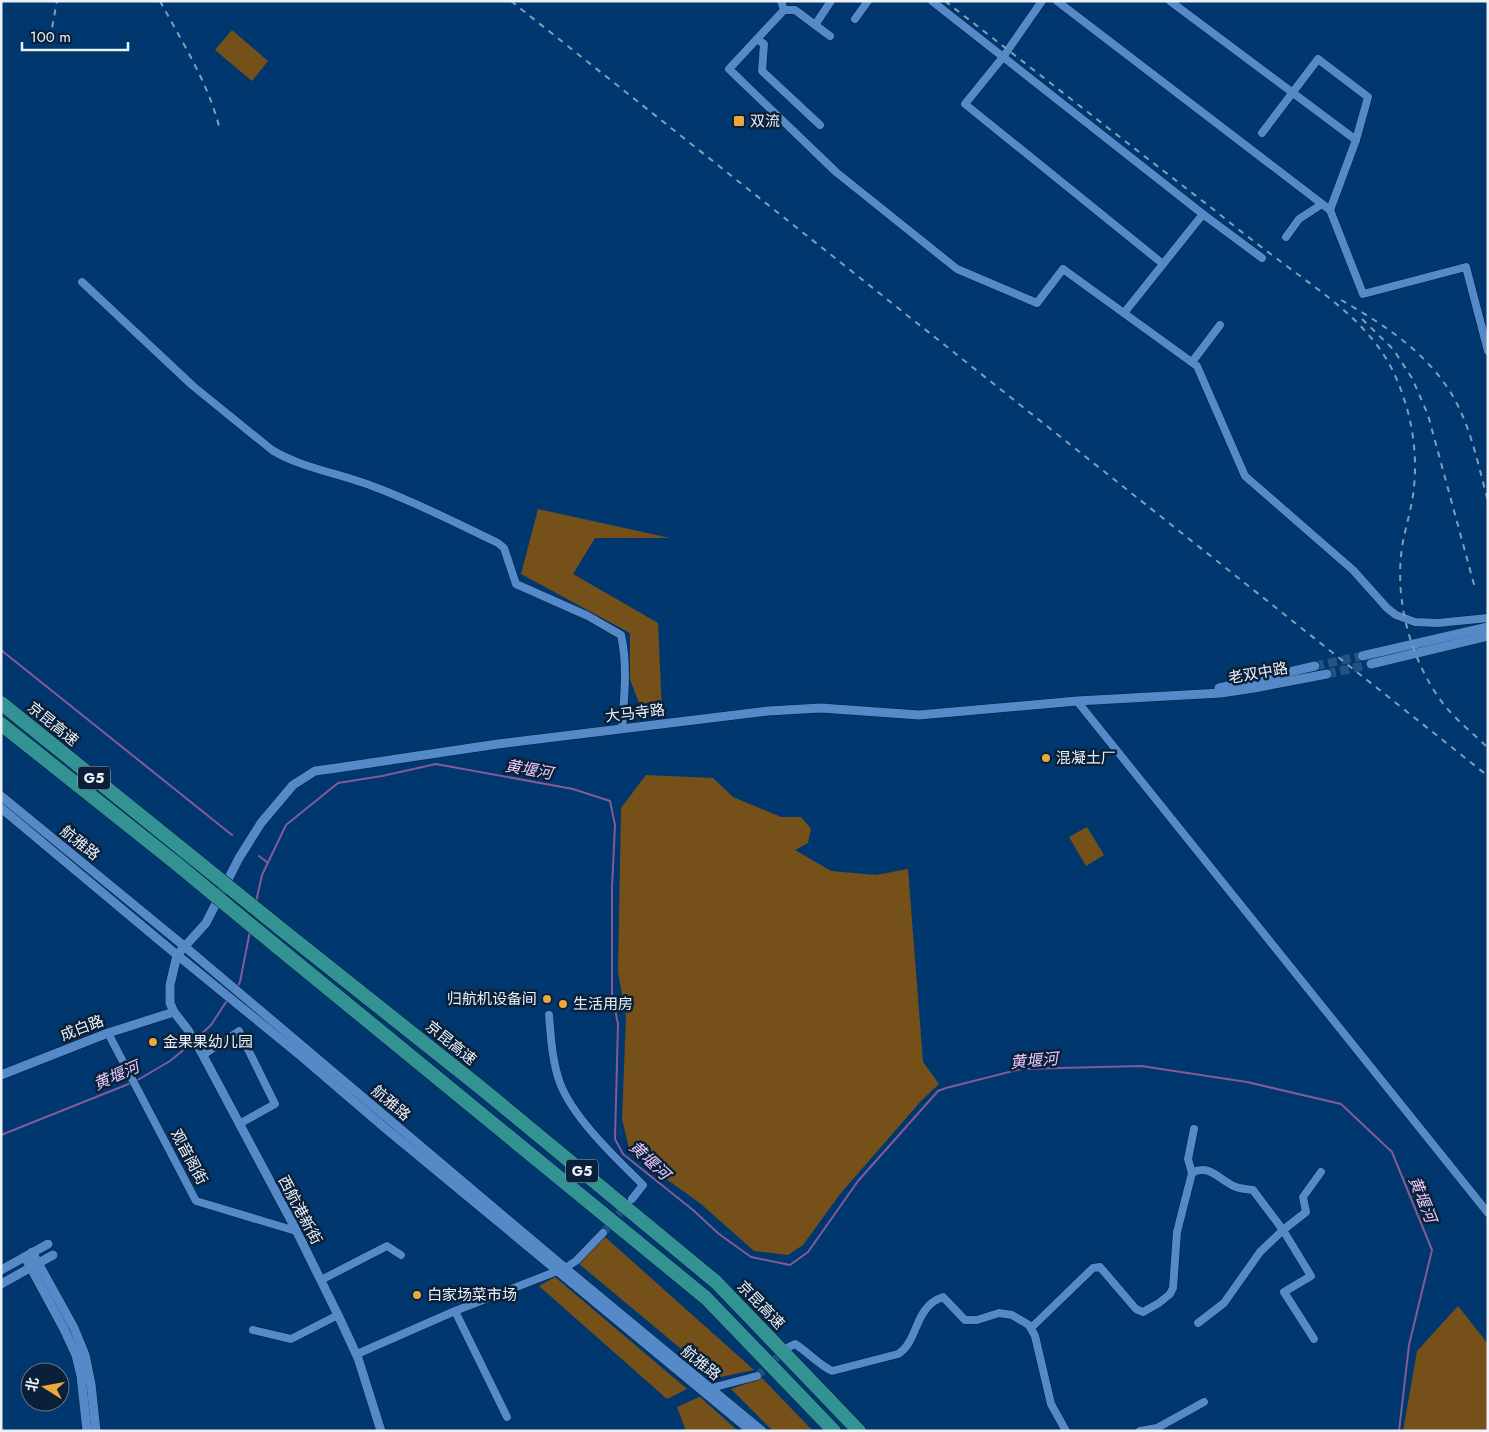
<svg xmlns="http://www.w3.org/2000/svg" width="1489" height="1432" font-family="Jost,'Noto Sans SC',sans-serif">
	<rect width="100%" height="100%" fill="#00376e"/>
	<g fill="#755119">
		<polygon points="232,30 268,61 252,81 215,50"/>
		<polygon points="538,509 670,538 595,538 573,574 658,623 662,712 643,714 630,679 630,633 521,574"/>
		<polygon points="646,775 713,778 733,797 781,817 801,817 811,829 808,843 795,850 831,871 876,875 908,869 923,1062 939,1084 921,1101 840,1194 803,1245 788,1255 754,1251 701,1204 630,1153 622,1119 626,1017 618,972 621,808"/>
		<polygon points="1087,827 1104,855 1086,866 1069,837"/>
		<polygon points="604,1236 754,1370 716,1378 578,1263"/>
		<polygon points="555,1277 687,1389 667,1399 539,1286"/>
		<polygon points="1458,1306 1488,1344 1488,1431 1403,1431 1417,1351"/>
		<polygon points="762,1378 813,1431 773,1431 731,1389"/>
		<polygon points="699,1397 700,1397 738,1431 686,1431 677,1407"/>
	</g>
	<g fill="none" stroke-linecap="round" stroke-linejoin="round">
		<g stroke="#835b96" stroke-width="2">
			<polyline points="1,650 232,835"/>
			<polyline points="259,856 268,863"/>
			<polyline points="256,902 262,875 286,825 338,783 382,776 436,764 573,789 610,801 615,825 612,888 612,994 618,1024 615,1139 623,1154 693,1210 719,1234 751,1257 790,1265 808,1252 858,1181 938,1091 946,1088 1021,1069 1141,1066 1247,1082 1341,1104 1392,1152 1432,1250 1409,1345 1399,1431"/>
			<polyline points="237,987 240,982 250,931"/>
			<polyline points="197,1038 211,1025 228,999"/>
			<polyline points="136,1081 170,1061 192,1043"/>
			<polyline points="1,1135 131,1083"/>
		</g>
		<g stroke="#245383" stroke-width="8" stroke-dasharray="8 4" stroke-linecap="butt">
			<polyline points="603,1233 627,1204"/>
			<polyline points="757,1376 785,1350"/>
		</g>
		<g stroke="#245383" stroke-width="9" stroke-dasharray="9 4.5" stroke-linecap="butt">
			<polyline points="1315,666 1362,656"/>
			<polyline points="1327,674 1371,664"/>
		</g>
		<defs>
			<g id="minor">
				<polyline points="781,1 784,10 729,69 836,172 957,269 1037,303 1063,269 1197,366 1245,476 1353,570 1387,608 1396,615 1415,622 1438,623 1488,618"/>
				<polyline points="932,1 1204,215"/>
				<polyline points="1042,1 1003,57 965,104 1163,264"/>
				<polyline points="1057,1 1330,210 1363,294 1466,267 1488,351"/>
				<polyline points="1170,1 1356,140 1330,210"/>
				<polyline points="784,10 795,10 830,36"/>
				<polyline points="855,19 868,1"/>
				<polyline points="815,25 831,1"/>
				<polyline points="757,39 764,44 762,71 820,125"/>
				<polyline points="1262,133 1318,59 1368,97 1356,140"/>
				<polyline points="1286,237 1299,219 1322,204"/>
				<path d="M82,282l111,104 79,64c27,17 69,24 100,36 44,16 84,37 126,57l6,5 12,36 72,32 33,19c7,31 3,62 1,94"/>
				<polyline points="1124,313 1199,219 1204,215 1262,258"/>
				<polyline points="1192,362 1220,325"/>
				<polyline points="1077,701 1488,1213"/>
				<path d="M549,1015c2,23 3,46 11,68 13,35 56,75 83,102l-11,14"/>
				<polyline points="108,1033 196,1201 296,1231"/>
				<polyline points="203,1055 239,1031 275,1104 239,1124"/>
				<path d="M1192,1173c18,-10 28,8 44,14 5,2 12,2 17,3l30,40 28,46 -27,16 30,47"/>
				<polyline points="321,1280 387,1246 401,1255"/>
				<polyline points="455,1311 507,1417"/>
				<polyline points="1198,1323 1224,1303 1260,1252 1283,1230 1306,1212 1303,1197 1321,1172"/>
				<polyline points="1031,1328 1093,1268 1100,1267 1136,1309 1143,1312 1159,1303 1170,1294 1173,1288 1177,1232 1192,1173 1188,1159 1194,1129"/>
				<polyline points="253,1330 291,1339 338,1315"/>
				<path d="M787,1348l8,-4c13,8 23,20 37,27l66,-17c18,-11 17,-39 35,-52 3,-2 7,-4 10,-5l22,23h12l22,-7 13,2 17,10 6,11 16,68 15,27"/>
				<polyline points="357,1354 455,1311 565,1268 576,1261 603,1233"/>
				<polyline points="715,1392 711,1388 757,1376"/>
				<polyline points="1140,1431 1157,1428 1204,1402"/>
			</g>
			<g id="tertiary">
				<polyline points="1362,656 1488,627"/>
				<polyline points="1371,664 1488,636"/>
				<polyline points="1219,688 1315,666"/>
				<polyline points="1,796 184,946 565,1268 762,1431"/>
				<polyline points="1,808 165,945 301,1056 385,1128 751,1431"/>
				<polyline points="1,1075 108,1033 174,1012"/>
				<polyline points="32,1252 74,1328 85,1355 91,1384 96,1431"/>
				<polyline points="25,1257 64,1329 76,1355 81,1376 87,1431"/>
				<polyline points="1,1270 48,1244"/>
				<polyline points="1,1284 53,1255"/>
				<polyline points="381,1431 358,1358 338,1315 295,1228 199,1048 188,1030 174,1012 170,1003 170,985 177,955 206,923 239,858 261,823 293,785 315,771 337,768 498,744 768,711 821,708 919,715 1077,701 1221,693 1254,688 1327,674"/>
			</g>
			<g id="motorway">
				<polyline points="1,703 187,853"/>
				<polyline points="1,724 177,864"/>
				<polyline points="286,933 481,1088 716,1282 859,1431"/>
				<polyline points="275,945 706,1298 834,1431"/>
			</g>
		</defs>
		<use href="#minor" stroke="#051f3d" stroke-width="9"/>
		<use href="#tertiary" stroke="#051f3d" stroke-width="10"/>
		<use href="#motorway" stroke="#051f3d" stroke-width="15"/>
		<use href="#minor" stroke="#5689c7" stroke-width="8"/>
		<use href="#tertiary" stroke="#5689c7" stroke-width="9"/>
		<use href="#motorway" stroke="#339392" stroke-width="14"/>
		<g stroke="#829dba" stroke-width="2" stroke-dasharray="6 6" stroke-linecap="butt">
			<path d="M160,1c22,41 49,83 60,129"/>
			<polyline points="511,1 1488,776"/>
			<path d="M945,1c89,69 178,139 268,208 23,19 47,37 71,55 41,31 85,59 109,107 17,36 25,76 21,116 -2,23 -11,46 -13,69 -5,52 12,109 44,150 12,15 29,28 43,42"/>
			<polyline points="50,39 57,1"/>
			<path d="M1341,300c42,24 84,51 110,93 20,33 27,72 37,108"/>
			<polyline points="1362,319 1393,349 1412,378 1428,415 1475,588"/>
		</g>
		<defs>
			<g id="motorway-bridge">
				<polyline points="187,853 286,933"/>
				<polyline points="177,864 275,945"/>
			</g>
		</defs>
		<use href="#motorway-bridge" stroke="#051f3d" stroke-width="15" stroke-linecap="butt"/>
		<use href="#motorway-bridge" stroke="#339392" stroke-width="14"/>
	</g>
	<g fill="#eda83c" stroke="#0a2038" stroke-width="2">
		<rect x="733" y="115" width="12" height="12" rx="2.5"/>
		<circle cx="1046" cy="758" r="5"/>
		<circle cx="547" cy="999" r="5"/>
		<circle cx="563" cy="1004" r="5"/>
		<circle cx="153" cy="1042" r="5"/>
		<circle cx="417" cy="1295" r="5"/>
	</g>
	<g text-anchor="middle" stroke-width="5" stroke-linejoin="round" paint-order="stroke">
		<g fill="#0a2038" stroke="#a9b3bf" stroke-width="1">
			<rect x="78" y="766.5" width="32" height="23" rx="4"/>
			<rect x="566" y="1159.5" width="32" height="23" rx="4"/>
		</g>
		<g font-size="14" font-weight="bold" fill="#edf2f9">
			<text x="94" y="783">G5</text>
			<text x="582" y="1176">G5</text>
		</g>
		<g font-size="15" fill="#edf2f9" stroke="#0a2038" text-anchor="start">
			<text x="750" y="126">双流</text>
			<text x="1056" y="763">混凝土厂</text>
			<text x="537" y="1004" text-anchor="end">归航机设备间</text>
			<text x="573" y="1009">生活用房</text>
			<text x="163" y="1047">金果果幼儿园</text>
			<text x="427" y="1300">白家场菜市场</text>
		</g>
		<g font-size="15" fill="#edf2f9" stroke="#0a2038">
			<text transform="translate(1258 673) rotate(-10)" y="5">老双中路</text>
			<text transform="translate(635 713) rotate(-7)" y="5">大马寺路</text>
			<text transform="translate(53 724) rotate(39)" y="5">京昆高速</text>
			<text transform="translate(80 843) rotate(39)" y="5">航雅路</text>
			<text transform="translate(82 1028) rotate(-21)" y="5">成白路</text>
			<text transform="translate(451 1043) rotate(39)" y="5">京昆高速</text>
			<text transform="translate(391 1103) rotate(40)" y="5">航雅路</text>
			<text transform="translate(189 1157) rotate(62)" y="5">观音阁街</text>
			<text transform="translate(300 1210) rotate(62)" y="5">西航港新街</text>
			<text transform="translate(761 1305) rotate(46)" y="5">京昆高速</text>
			<text transform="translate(701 1363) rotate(39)" y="5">航雅路</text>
		</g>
		<g font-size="16" font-style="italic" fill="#ebc9fc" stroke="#0a2038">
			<text transform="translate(529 769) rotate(10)" y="6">黄堰河</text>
			<text transform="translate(1034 1060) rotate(-5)" y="6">黄堰河</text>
			<text transform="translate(116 1075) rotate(-24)" y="6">黄堰河</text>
			<text transform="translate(650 1160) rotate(43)" y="6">黄堰河</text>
			<text transform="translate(1423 1199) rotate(68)" y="6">黄堰河</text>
		</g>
	</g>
	<rect width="1489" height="1432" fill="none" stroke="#edf2f9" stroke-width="5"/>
	<g transform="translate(45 1387) rotate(281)"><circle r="24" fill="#0a2038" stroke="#657485"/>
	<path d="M0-4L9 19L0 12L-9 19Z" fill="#eda83c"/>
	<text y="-8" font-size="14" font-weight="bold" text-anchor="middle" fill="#edf2f9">北</text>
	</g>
	<path d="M22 42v8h106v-8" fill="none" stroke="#edf2f9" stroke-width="2.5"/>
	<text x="30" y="42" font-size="15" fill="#edf2f9" stroke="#0a2038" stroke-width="4" paint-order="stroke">100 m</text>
</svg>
